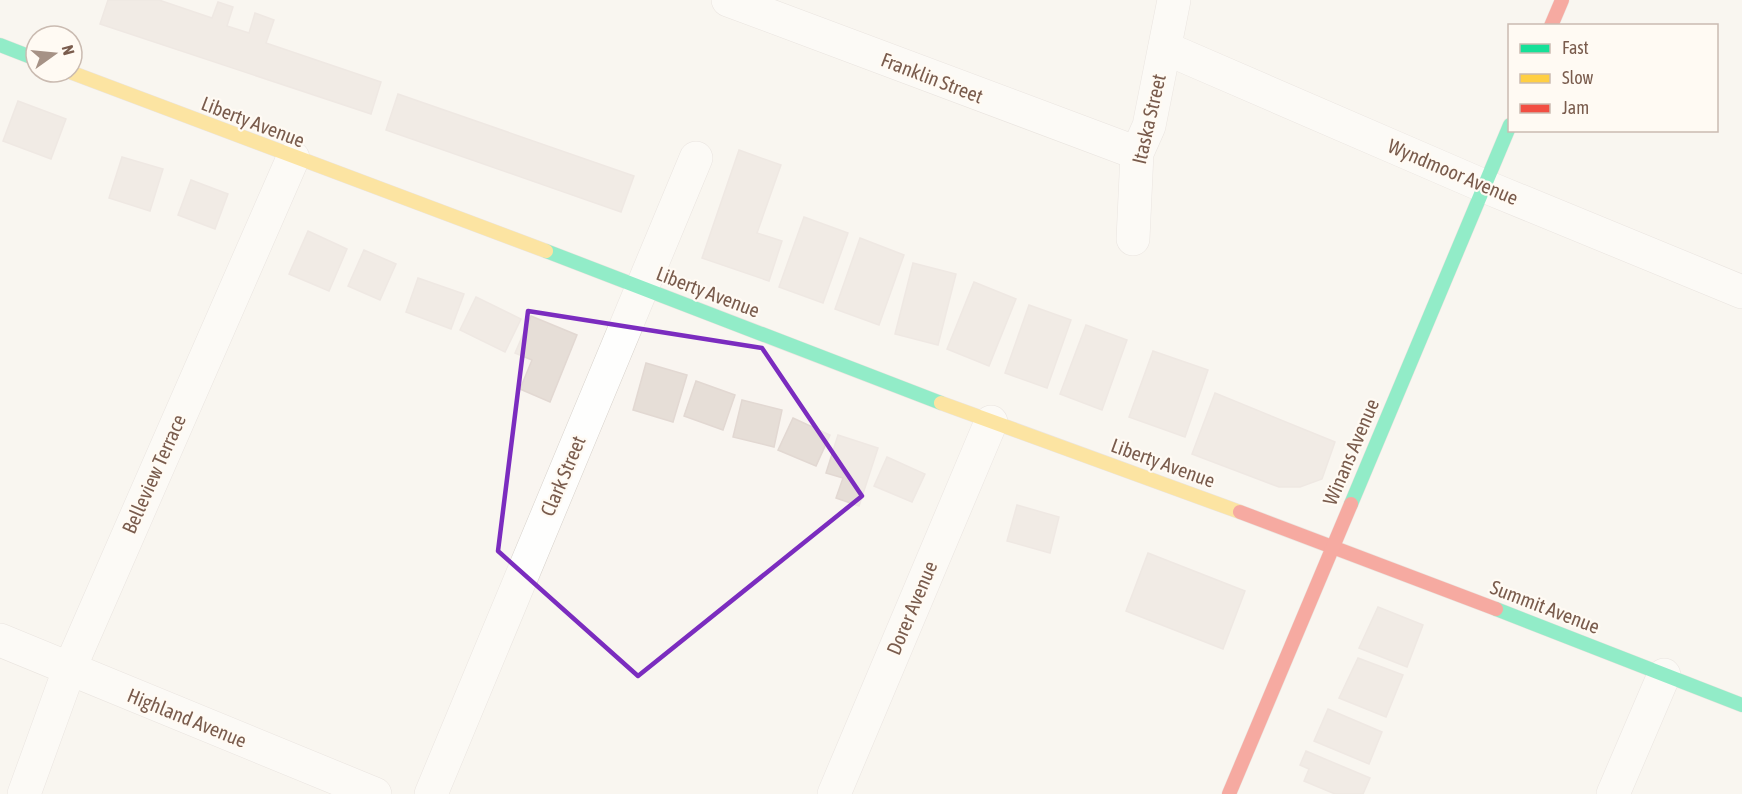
<svg xmlns="http://www.w3.org/2000/svg" width="1742" height="794" font-family="'Asap Condensed',sans-serif">
	<rect width="100%" height="100%" fill="#f9f5f0"/>
	<g fill="#e6ded7" stroke="#e2d8d2" stroke-width="1.5">
		<polygon points="108,0 159,0 212,18 218,2 233,7 227,26 249,33 255,13 274,20 266,43 381,82 371,114 100,24"/>
		<polygon points="398,94 634,176 621,212 386,130"/>
		<polygon points="18,101 66,119 51,159 3,141"/>
		<polygon points="739,150 781,165 757,233 782,241 769,281 702,258"/>
		<polygon points="122,157 163,169 150,211 109,198"/>
		<polygon points="191,180 228,194 215,229 178,215"/>
		<polygon points="804,217 848,233 823,303 779,287"/>
		<polygon points="308,231 347,249 329,291 289,274"/>
		<polygon points="860,238 904,255 879,325 835,309"/>
		<polygon points="364,250 396,264 380,300 348,286"/>
		<polygon points="913,263 956,274 938,345 895,334"/>
		<polygon points="418,278 464,294 451,329 406,312"/>
		<polygon points="974,282 1016,299 989,366 947,349"/>
		<polygon points="476,297 521,319 505,352 460,330"/>
		<polygon points="1029,305 1071,320 1047,388 1005,373"/>
		<polygon points="531,316 577,335 550,402 520,389 532,360 515,353"/>
		<polygon points="1086,325 1127,340 1102,410 1060,394"/>
		<polygon points="1153,351 1208,370 1185,437 1129,417"/>
		<polygon points="646,363 687,375 673,422 633,410"/>
		<polygon points="696,381 735,395 723,430 684,416"/>
		<polygon points="1215,393 1335,442 1322,479 1300,487 1279,487 1192,454"/>
		<polygon points="742,400 782,410 774,447 733,437"/>
		<polygon points="793,418 830,435 816,466 778,450"/>
		<polygon points="838,435 878,448 859,506 836,498 843,478 826,473"/>
		<polygon points="887,457 925,474 912,502 874,486"/>
		<polygon points="1017,505 1059,517 1050,553 1007,541"/>
		<polygon points="1148,553 1245,591 1223,649 1126,611"/>
		<polygon points="1378,607 1423,625 1407,667 1359,648"/>
		<polygon points="1358,658 1403,675 1386,717 1339,698"/>
		<polygon points="1328,709 1382,732 1369,764 1314,741"/>
		<polygon points="1306,751 1370,778 1363,794 1335,794 1304,781 1309,769 1300,765"/>
	</g>
	<g fill="none" stroke-linecap="round" stroke-linejoin="round">
		<defs>
			<g id="street">
				<polyline points="728,0 1137,153"/>
				<polyline points="1165,48 1484,186 1742,292"/>
				<polyline points="1133,239 1137,153 1149,126 1174,0"/>
				<polyline points="0,640 375,794"/>
				<polyline points="24,794 69,670 293,158"/>
				<polyline points="431,794 696,158"/>
				<polyline points="834,794 991,422"/>
				<polyline points="1613,794 1664,675"/>
			</g>
			<g id="fast">
				<polyline points="0,45 36,59"/>
				<polyline points="546,251 941,403"/>
				<polyline points="1351,504 1510,125"/>
				<polyline points="1496,609 1742,705"/>
			</g>
			<g id="slow">
				<polyline points="70,72 546,251"/>
				<polyline points="941,403 1240,512"/>
			</g>
			<g id="jam">
				<polyline points="1551,26 1562,0"/>
				<polyline points="1240,512 1496,609"/>
				<polyline points="1229,794 1351,504"/>
			</g>
		</defs>
		<use href="#street" stroke="#d7d1cb" stroke-width="34"/>
		<use href="#fast" stroke="#d9d2cb" stroke-width="15"/>
		<use href="#slow" stroke="#d9d2cb" stroke-width="15"/>
		<use href="#jam" stroke="#d9d2cb" stroke-width="15"/>
		<use href="#street" stroke="#fefefd" stroke-width="33"/>
		<use href="#fast" stroke="#16e098" stroke-width="14"/>
		<use href="#slow" stroke="#ffcf43" stroke-width="14"/>
		<use href="#jam" stroke="#f24e42" stroke-width="14"/>
	</g>
	<path d="M0 0H1742V794H0ZM528,311l234,37 100,148 -224,180 -140,-125z" fill="#f9f5f0" fill-opacity=".55" fill-rule="evenodd"/>
	<path fill="none" stroke="#7b2cbf" stroke-width="4.5" stroke-linejoin="round" d="M528,311l234,37 100,148 -224,180 -140,-125z"/>
	<g text-anchor="middle" stroke-width="4.5" stroke-linejoin="round" paint-order="stroke">
		<g font-size="20" fill="#7a5c4d" stroke="#fffaf3">
			<text transform="translate(932 78) rotate(21)" y="7">Franklin Street</text>
			<text transform="translate(1149 119) rotate(-77)" y="7">Itaska Street</text>
			<text transform="translate(253 122) rotate(21)" y="7">Liberty Avenue</text>
			<text transform="translate(1453 172) rotate(23)" y="7">Wyndmoor Avenue</text>
			<text transform="translate(708 292) rotate(21)" y="7">Liberty Avenue</text>
			<text transform="translate(1351 452) rotate(-67)" y="7">Winans Avenue</text>
			<text transform="translate(1163 463) rotate(20)" y="7">Liberty Avenue</text>
			<text transform="translate(154 474) rotate(-66)" y="7">Belleview Terrace</text>
			<text transform="translate(563 476) rotate(-67)" y="7">Clark Street</text>
			<text transform="translate(1545 607) rotate(21)" y="7">Summit Avenue</text>
			<text transform="translate(912 608) rotate(-67)" y="7">Dorer Avenue</text>
			<text transform="translate(187 718) rotate(22)" y="7">Highland Avenue</text>
		</g>
	</g>
	<rect x="1508" y="24" width="210" height="108" fill="#fffaf3" stroke="#cabbb1" stroke-width="1.5"/>
	<rect x="1520" y="44" width="30" height="9" fill="#16e098" stroke="#cabbb1" stroke-width="1.5"/>
	<text x="1562" y="54" font-size="18" fill="#7a5c4d">Fast</text>
	<rect x="1520" y="74" width="30" height="9" fill="#ffcf43" stroke="#cabbb1" stroke-width="1.5"/>
	<text x="1562" y="84" font-size="18" fill="#7a5c4d">Slow</text>
	<rect x="1520" y="104" width="30" height="9" fill="#f24e42" stroke="#cabbb1" stroke-width="1.5"/>
	<text x="1562" y="114" font-size="18" fill="#7a5c4d">Jam</text>
	<g transform="translate(54 54) rotate(75)"><circle r="28" fill="#fffaf3" stroke="#cabbb1" stroke-width="1.5"/>
	<path d="M0-4.5L10 22L0 15L-10 22Z" fill="#a69286"/>
	<text y="-9" font-size="16" font-weight="bold" text-anchor="middle" fill="#7a5c4d">N</text>
	</g>
</svg>
